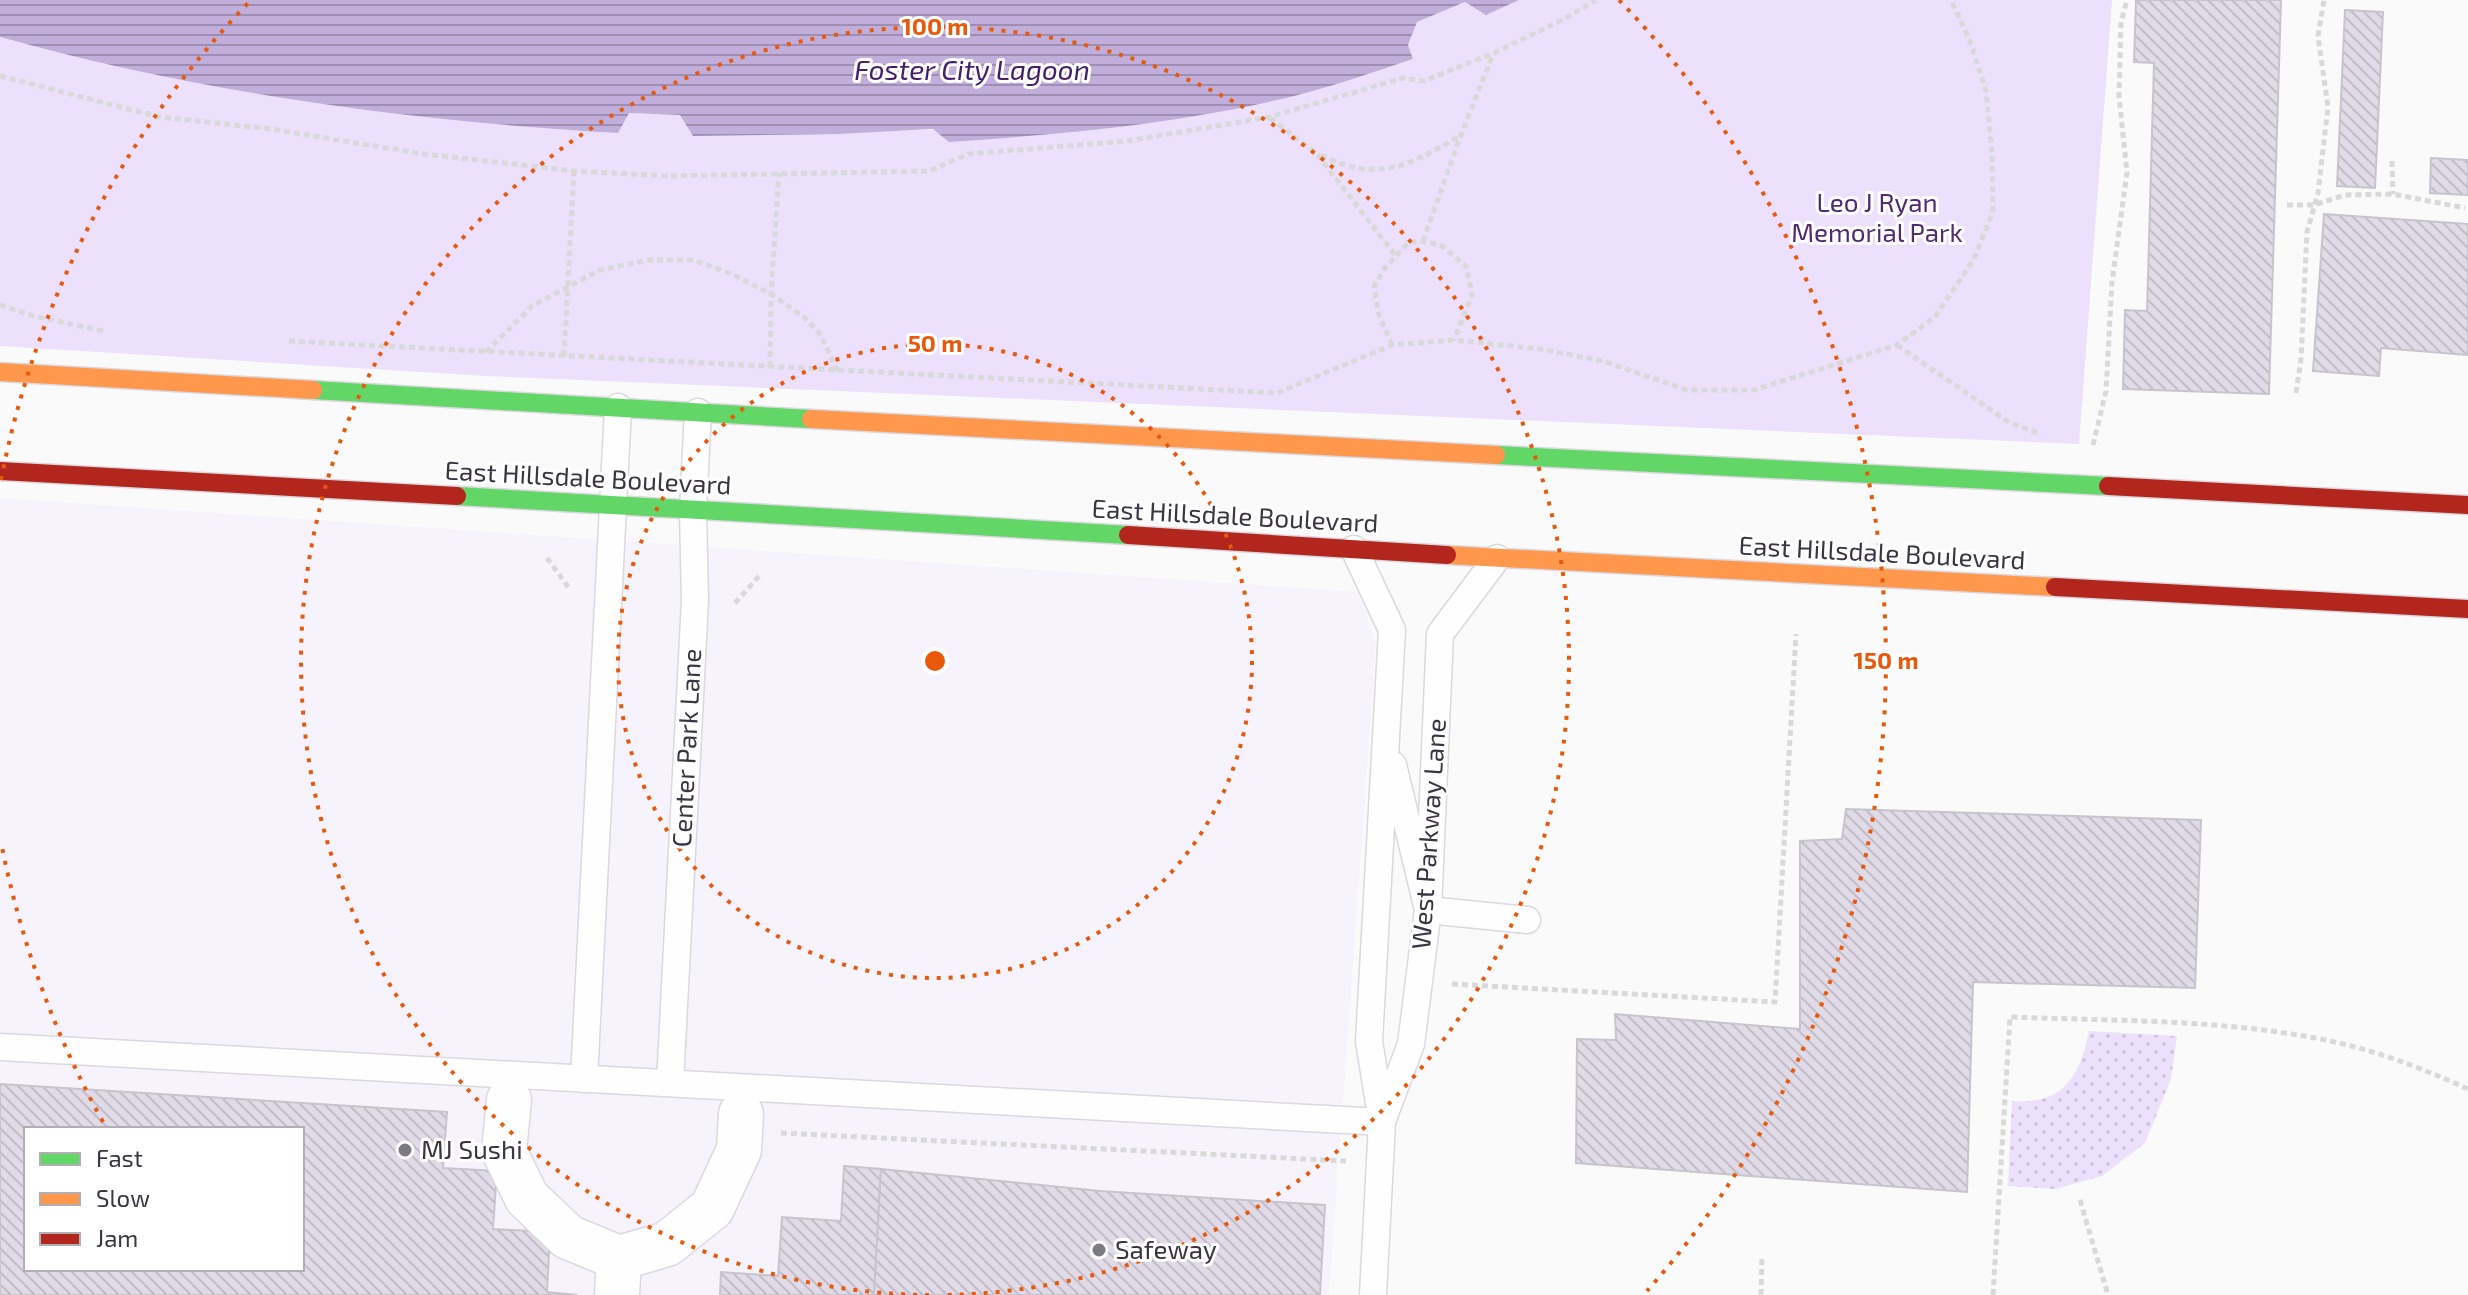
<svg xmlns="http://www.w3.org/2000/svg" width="2468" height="1295" font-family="'Exo 2',sans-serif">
	<defs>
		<pattern id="grass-dots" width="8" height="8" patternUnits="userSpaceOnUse" patternTransform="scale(2)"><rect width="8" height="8" fill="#ece0fd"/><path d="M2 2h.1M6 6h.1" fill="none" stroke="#cbc1da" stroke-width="1.8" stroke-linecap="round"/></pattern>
		<pattern id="water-rules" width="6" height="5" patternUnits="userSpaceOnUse" patternTransform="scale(2)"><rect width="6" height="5" fill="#c1aeda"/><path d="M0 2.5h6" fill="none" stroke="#9e8eb2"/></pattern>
		<pattern id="building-back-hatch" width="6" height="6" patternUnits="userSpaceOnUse" patternTransform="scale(2)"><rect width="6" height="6" fill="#e1dbe8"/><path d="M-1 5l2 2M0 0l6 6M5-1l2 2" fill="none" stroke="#c2bdc8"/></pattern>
	</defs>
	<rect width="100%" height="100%" fill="#fafafa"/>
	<path fill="#f6f3fc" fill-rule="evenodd" d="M0,498l1359,94 17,53 -47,650h-1329zM26,1129h276v140h-276z"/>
	<path fill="url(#grass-dots)" d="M2089,1031l88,5 -6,43 -26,64 -43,33 -47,13 -47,-3 4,-85c51,4 68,-24 77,-70z"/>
	<path fill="#ece0fd" d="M1519,0h593l-33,444 -1593,-68 -486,-30v-309c201,56 409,84 617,96l11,-20 53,2 13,21 432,-11 75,-10 100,-21 112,-35 -5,-14 9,-23 49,-20 20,13z"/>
	<path fill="url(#water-rules)" d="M0,0h1519l-33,15 -21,-13 -48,20 -9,23 5,14c-37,12 -73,25 -111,35 -115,29 -235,40 -353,48l-16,-13 -95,5 -145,2 -13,-21 -51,-2 -11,20c-209,-12 -417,-40 -618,-96z"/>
	<g fill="url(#building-back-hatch)" stroke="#c7c5cb" stroke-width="2" fill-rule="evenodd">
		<polygon points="2136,0 2281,0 2269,394 2123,389 2125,310 2147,311 2154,63 2134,62"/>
		<polygon points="2345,10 2383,12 2375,188 2337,186"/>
		<polygon points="2431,158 2468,160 2468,195 2430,193"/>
		<polygon points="2324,214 2468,224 2468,355 2381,348 2379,376 2313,371"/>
		<polygon points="1846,809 2201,820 2195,988 1973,982 1967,1192 1576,1163 1577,1039 1616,1040 1615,1014 1800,1029 1800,841 1842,839"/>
		<path d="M0,1084l447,28 -4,56 54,3 -4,58 57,3 -3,60 31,3h-578zM26,1129h276v140h-276z"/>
		<polygon points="844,1166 881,1169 874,1295 720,1295 721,1272 778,1276 782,1217 841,1221"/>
		<polygon points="881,1169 1100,1191 1325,1205 1320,1295 874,1295"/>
	</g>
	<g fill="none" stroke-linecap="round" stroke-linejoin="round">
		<defs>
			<g id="lane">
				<polyline points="1354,549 1392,630 1369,1041 1382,1122 1373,1295"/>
				<polyline points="1393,765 1428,910 1527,920"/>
				<polyline points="0,1047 1382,1122"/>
				<polyline points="584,1079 618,407"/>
				<polyline points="670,1083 695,600 693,510 698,412"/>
				<polyline points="1383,1119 1411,1044 1428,910 1440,634 1497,558"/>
			</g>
			<g id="street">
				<polyline points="509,1100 504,1151 527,1198 568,1237 619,1258 667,1244 712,1208 739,1150 741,1114"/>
				<polyline points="617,1295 619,1258"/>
			</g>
			<g id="fast">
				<polyline points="313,390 811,419"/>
				<polyline points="1496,455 2108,486"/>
				<polyline points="457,496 1128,535"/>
			</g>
			<g id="slow">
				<polyline points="0,372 313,390"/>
				<polyline points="811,419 1496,455"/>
				<polyline points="1447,555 2055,587"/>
			</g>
			<g id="jam">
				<polyline points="0,471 457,496"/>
				<polyline points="2108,486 2468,505"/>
				<polyline points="1128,535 1447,555"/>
				<polyline points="2055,587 2468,609"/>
			</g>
		</defs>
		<use href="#lane" stroke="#dbd8df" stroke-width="29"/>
		<use href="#street" stroke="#dbd8df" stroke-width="47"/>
		<use href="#fast" stroke="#dbd8df" stroke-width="21"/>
		<use href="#slow" stroke="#dbd8df" stroke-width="21"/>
		<use href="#jam" stroke="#dbd8df" stroke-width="21"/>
		<g stroke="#dad9da" stroke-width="5" stroke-dasharray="6 4" stroke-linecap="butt">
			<polyline points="0,76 160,117 271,129 424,154 574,171 668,176 929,171 968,154 1127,141 1269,117 1403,78 1424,81 1494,53 1562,20 1596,0"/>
			<polyline points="1270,118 1317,154 1395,255"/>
			<path d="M1321,155c57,28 87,11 139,-19"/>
			<polyline points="2392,161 2393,194"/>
			<polyline points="2287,205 2314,205 2345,195 2393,194 2465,208"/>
			<polyline points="1423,241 1461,135 1493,54"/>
			<polyline points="0,305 33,316 103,331"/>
			<polyline points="289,341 1277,393 1392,345 1454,340 1540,349 1603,361 1687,390 1754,390 1897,345 1935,317 1974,259 1993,211 1992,154 1986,91 1970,41 1951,0"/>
			<polyline points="1392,345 1379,315 1374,287 1384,269 1409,242 1423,241 1442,246 1466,266 1472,295 1454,340"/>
			<polyline points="1897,345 2010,423 2041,434"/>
			<polyline points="486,352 532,306 600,270 649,260 693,260 732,274 771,294 804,317 821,335 837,371"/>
			<polyline points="564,356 574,171"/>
			<polyline points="770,367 771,294 779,173"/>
			<polyline points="2296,393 2301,359 2307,232 2318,193 2328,107 2318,36 2324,0"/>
			<polyline points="2093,445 2106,391 2112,282 2127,172 2119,97 2121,22 2127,0"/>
			<polyline points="547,558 569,588"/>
			<polyline points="735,603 759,576"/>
			<polyline points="1452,984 1775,1002 1796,634"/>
			<polyline points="781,1133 1346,1161"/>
			<polyline points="2080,1200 2108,1295"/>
			<polyline points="1761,1295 1762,1256"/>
			<path d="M1993,1295l17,-278c105,4 212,2 315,23 50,10 97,28 143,49"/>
		</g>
		<use href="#lane" stroke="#fefefe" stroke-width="26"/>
		<use href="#street" stroke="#fefefe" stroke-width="44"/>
		<use href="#fast" stroke="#63d668" stroke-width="18"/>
		<use href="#slow" stroke="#ff974d" stroke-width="18"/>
		<use href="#jam" stroke="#b3261e" stroke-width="18"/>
	</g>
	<g fill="none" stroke="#e8590c" stroke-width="4" stroke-dasharray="4 8">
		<circle cx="935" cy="661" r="317"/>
		<path d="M929 1295A634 634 0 1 1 941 1295"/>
		<path d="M103 1122A951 951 0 0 1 1 842M1 480A951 951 0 0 1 251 0M1619 0A951 951 0 0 1 1647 1291"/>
	</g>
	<g fill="#7e7a83" stroke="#fff" stroke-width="3">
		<circle cx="405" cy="1150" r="8"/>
		<circle cx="1099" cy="1250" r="8"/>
	</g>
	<g text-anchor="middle" stroke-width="6" stroke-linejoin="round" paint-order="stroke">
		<g font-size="26" fill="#502a75" stroke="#fff">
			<text x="1877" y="212">Leo J Ryan<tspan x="1877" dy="30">Memorial Park</tspan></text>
		</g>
		<g font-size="26" fill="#3b3543" stroke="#fff">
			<text transform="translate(588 478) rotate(3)" y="9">East Hillsdale Boulevard</text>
			<text transform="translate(1235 516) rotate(3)" y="9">East Hillsdale Boulevard</text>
			<text transform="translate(1882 553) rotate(3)" y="9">East Hillsdale Boulevard</text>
			<text transform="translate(687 748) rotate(-87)" y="9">Center Park Lane</text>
			<text transform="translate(1429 834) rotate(-86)" y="9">West Parkway Lane</text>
		</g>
		<g font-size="26" fill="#3b3543" stroke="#fff" text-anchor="start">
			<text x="421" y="1159">MJ Sushi</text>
			<text x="1115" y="1259">Safeway</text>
		</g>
		<g font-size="28" font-style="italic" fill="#451e69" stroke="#fff">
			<text x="972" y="80">Foster City Lagoon</text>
		</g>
	</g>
	<circle cx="935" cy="661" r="12" fill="#e8590c" stroke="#fff" stroke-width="4"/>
	<g font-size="24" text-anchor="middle" font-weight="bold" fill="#e8590c" stroke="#fff" stroke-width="6" stroke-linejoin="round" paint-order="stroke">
		<text x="935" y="35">100 m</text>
		<text x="935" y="352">50 m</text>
		<text x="1886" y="669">150 m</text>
	</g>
	<rect x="24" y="1127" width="280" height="144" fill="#ffffff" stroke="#b1aeb4" stroke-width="2"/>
	<rect x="40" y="1153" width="40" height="12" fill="#63d668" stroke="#b1aeb4" stroke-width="2"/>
	<text x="96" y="1167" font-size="24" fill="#3b3543">Fast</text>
	<rect x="40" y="1193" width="40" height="12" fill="#ff974d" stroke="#b1aeb4" stroke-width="2"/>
	<text x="96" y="1207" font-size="24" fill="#3b3543">Slow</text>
	<rect x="40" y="1233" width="40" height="12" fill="#b3261e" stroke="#b1aeb4" stroke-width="2"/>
	<text x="96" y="1247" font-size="24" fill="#3b3543">Jam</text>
</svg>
